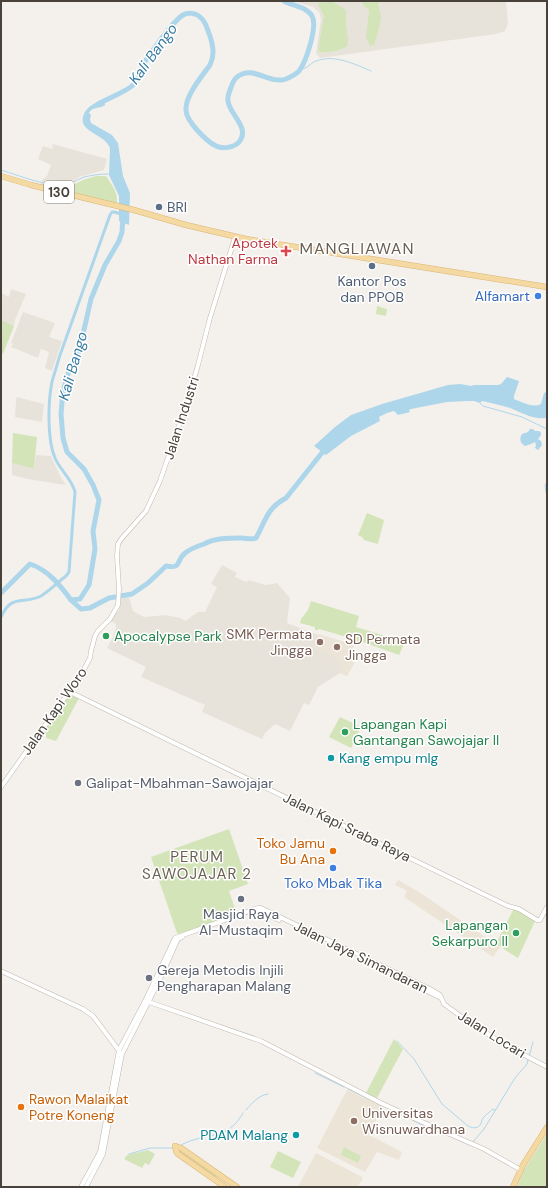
<svg xmlns="http://www.w3.org/2000/svg" width="548" height="1188" font-family="'DM Sans',sans-serif">
	<rect width="100%" height="100%" fill="#f4f1ec"/>
	<g fill="#e8e3da">
		<polygon points="293,1 506,1 508,23 505,31 496,34 320,58 316,53 321,19 319,12 313,7"/>
		<polygon points="53,144 107,159 104,170 79,177 74,181 48,180 44,185 40,184 42,180 47,176 51,165 38,159 43,146 52,149"/>
		<polygon points="11,289 26,294 15,320 14,326 1,320 1,293 9,297"/>
		<polygon points="23,312 55,323 49,337 62,341 52,371 45,368 49,352 41,349 38,358 11,347 13,344 11,343"/>
		<polygon points="17,397 44,404 42,422 15,417 16,401"/>
		<polygon points="36,455 51,456 61,478 66,485 27,479 12,475 12,463 34,469"/>
		<polygon points="222,565 237,573 235,577 246,582 248,580 266,585 277,583 290,598 287,623 316,634 354,645 347,659 355,662 347,676 340,673 318,687 309,705 304,703 290,731 275,724 265,733 262,739 202,712 205,705 141,677 146,667 107,648 113,637 116,628 116,624 110,621 119,610 121,604 121,599 129,597 133,611 144,617 166,615 180,618 186,621 192,616 196,614 197,612 205,612 217,587 211,584"/>
	</g>
	<g fill="#ece5d7">
		<polygon points="319,634 354,645 347,659 354,662 347,676 339,672 343,662 313,647"/>
		<polygon points="398,880 419,892 500,947 493,957 404,897 407,891 395,885"/>
		<polygon points="347,1090 383,1106 369,1135 402,1152 399,1160 377,1152 365,1172 317,1148"/>
		<polygon points="316,1153 362,1177 363,1179 357,1187 298,1187"/>
	</g>
	<g fill="#d3e4b8">
		<path d="M320,1h12c4,4 11,5 14,10v13l2,15 -1,7c-7,5 -18,7 -27,6l-2,-2 6,-34 -6,-12z"/>
		<path d="M362,1h17c-2,6 2,10 2,16 -1,9 -4,19 -7,28l-4,1 -4,-9 3,-25 -1,-3 -5,-4z"/>
		<path d="M96,176h9l2,1c6,11 11,14 10,27l-73,-18 1,-2 15,2h7l8,-2 8,-4z"/>
		<polygon points="377,306 387,309 386,316 376,314"/>
		<polygon points="1,320 14,326 3,354 1,353"/>
		<polygon points="13,433 37,437 34,469 12,463"/>
		<polygon points="367,513 384,520 378,544 364,540 362,537 358,535"/>
		<polygon points="311,601 359,616 356,627 405,642 399,655 363,642 362,644 350,640 350,638 319,629 317,630 315,630 315,627 300,623 301,619 308,610"/>
		<polygon points="69,695 79,698 56,741 46,738 46,734 42,733"/>
		<polygon points="340,717 361,727 351,748 329,737"/>
		<polygon points="229,829 248,884 229,891 237,914 179,934 177,933 151,857"/>
		<polygon points="514,908 535,921 518,958 496,944"/>
		<polygon points="394,1039 403,1049 377,1098 366,1093"/>
		<polygon points="547,1134 547,1187 517,1187 524,1170"/>
		<polygon points="344,1147 361,1156 358,1163 341,1155"/>
		<polygon points="148,1150 155,1154 149,1165 145,1163 142,1168 124,1159 127,1155"/>
		<polygon points="179,1150 217,1176 217,1177 215,1178 178,1151"/>
		<polygon points="278,1151 301,1162 293,1178 270,1167"/>
	</g>
	<g fill="#aed6eb">
		<path d="M104,99l1,6c-5,4 -12,1 -16,8l2,2 -1,4 1,4 21,12 6,8 5,33 7,17 -1,32 -10,-4v-25l-10,-21 1,-27c-5,-14 -31,-16 -27,-31 2,-10 12,-14 21,-18z"/>
		<path d="M507,377l12,4 -5,15v3l2,1c9,3 17,8 25,4l3,-11 3,-1v26c-14,2 -24,-5 -37,-10 -9,-3 -19,-5 -28,-7l-2,2 -6,-2h-6l-21,1 -36,7 -2,1 1,2 -12,3 -4,-4 -7,2 -8,4 1,4 -29,15 -25,19 -12,-9 21,-19 16,-12 31,-11 66,-19 12,-1 11,2 3,-1h24l3,-1z"/>
		<path d="M530,429h3l2,2h4l2,2v2l-3,4 3,2 1,4 -4,5 -3,-2 1,-3 -1,-3 -4,2 -6,2c-5,-3 -6,-7 -3,-12l6,-2z"/>
	</g>
	<g fill="none" stroke-linecap="round" stroke-linejoin="round">
		<g stroke="#aed6eb" stroke-width="1">
			<path d="M299,70c10,-2 10,-6 17,-9 19,-7 38,3 55,10"/>
			<path d="M1,170c20,6 44,17 66,14 7,-1 11,-5 17,-7 9,-2 16,-3 25,-3"/>
			<polyline points="479,402 483,406 522,417 547,429"/>
			<polyline points="547,481 545,486 547,497"/>
			<path d="M397,1041l17,18 28,45 26,22c4,2 9,3 12,-1 2,-2 1,-4 3,-7 2,-3 7,-6 10,-9l2,1"/>
			<polyline points="529,1057 533,1042"/>
			<polyline points="315,1073 344,1087"/>
			<polyline points="348,1089 369,1099"/>
			<path d="M246,1110c6,-7 13,-15 22,-16"/>
			<polyline points="399,1113 428,1128"/>
			<polyline points="431,1129 437,1131"/>
			<polyline points="445,1134 470,1145"/>
			<polyline points="472,1143 484,1129 504,1096 515,1078 527,1064 528,1060"/>
			<path d="M181,1145c24,-13 47,-4 62,-32"/>
			<polyline points="129,1154 150,1148 173,1148"/>
		</g>
		<path stroke="#aed6eb" stroke-width="3" d="M1,617c11,-24 22,-12 40,-21 8,-5 17,-14 25,-20l3,-4 6,-80c-3,-13 -15,-22 -20,-34 -8,-18 -7,-57 -3,-76 2,-8 5,-16 7,-24l51,-143 2,-3h2l7,2"/>
		<g stroke="#aed6eb" stroke-width="5">
			<path d="M98,104c7,-4 31,-14 35,-19 6,-7 8,-17 13,-25 7,-10 27,-39 37,-45 5,-3 13,-2 17,2 6,4 7,12 10,19 3,10 5,19 0,29 -8,11 -25,31 -24,45 0,11 20,31 30,36 6,3 18,2 23,-4 12,-14 -10,-28 -11,-41 -1,-3 1,-8 2,-11 2,-5 3,-10 7,-13 16,-13 32,8 49,2 5,-2 9,-4 13,-8 7,-9 19,-45 13,-55 -5,-9 -19,-10 -28,-15"/>
			<path d="M1,593l29,-29c18,6 30,21 41,36l9,-1 9,-14 6,-36 -2,-18 6,-31 -6,-15 -9,-16 -17,-17 -4,-14 -2,-24 2,-23 7,-23 9,-16 12,-53 14,-34 14,-24 3,-9 1,-16"/>
			<path d="M71,600l10,9 9,-1 19,-10 23,-4 16,-11 18,-17c16,3 10,-5 18,-12 4,-4 14,-8 20,-10 11,-6 24,-6 37,-6 5,0 10,2 15,0 10,-18 11,-30 30,-40l35,-44 5,-5"/>
		</g>
		<defs>
			<g id="minor">
				<polyline points="70,692 508,906 519,909 537,920 540,920 547,907"/>
				<polyline points="1,787 81,675 90,658 91,651 95,636 98,631 110,619 118,605 119,589 117,556 118,544 122,538 146,511 160,481 189,396 198,365 210,318 235,237"/>
				<polyline points="254,913 259,911 279,920"/>
				<polyline points="1,971 83,1009 93,1016 120,1052"/>
				<polyline points="406,981 441,998"/>
				<polyline points="146,1001 261,1041 381,1103 431,1126 484,1149 521,1170"/>
				<polyline points="81,1187 100,1152 119,1050 145,1001 175,938 258,908 261,908 430,989 440,995 444,1004 463,1018 505,1045 547,1067"/>
				<polyline points="86,1187 103,1154 122,1054 160,979 178,939 182,937"/>
			</g>
			<g id="major">
				<polyline points="1,176 31,185 134,210 186,225 246,239 547,287"/>
				<polyline points="175,1146 181,1148 237,1187"/>
				<polyline points="175,1146 176,1151 178,1154 225,1187"/>
				<polyline points="513,1187 523,1165 547,1127"/>
			</g>
		</defs>
		<use href="#minor" stroke="#bfb8af" stroke-width="5"/>
		<use href="#major" stroke="#dab574" stroke-width="6"/>
		<use href="#minor" stroke="#fff" stroke-width="4"/>
		<use href="#major" stroke="#f5d9a3" stroke-width="5"/>
	</g>
	<g fill="#5c6f8a" stroke="#fff" stroke-width="1.5">
		<circle cx="159" cy="207" r="4"/>
		<circle cx="372" cy="266" r="4"/>
	</g>
	<path fill="#e0444e" stroke="#fff" stroke-width="1.5" d="M284 245h4v4h4v4h-4v4h-4v-4h-4v-4h4z"/>
	<g fill="#3f7fe0" stroke="#fff" stroke-width="1.5">
		<circle cx="538" cy="296" r="4"/>
		<circle cx="333" cy="868" r="4"/>
	</g>
	<g fill="#2e9e5b" stroke="#fff" stroke-width="1.5">
		<circle cx="106" cy="636" r="4"/>
		<circle cx="345" cy="732" r="4"/>
		<circle cx="516" cy="933" r="4"/>
	</g>
	<g fill="#8d6e63" stroke="#fff" stroke-width="1.5">
		<circle cx="320" cy="642" r="4"/>
		<circle cx="337" cy="647" r="4"/>
		<circle cx="354" cy="1121" r="4"/>
	</g>
	<g fill="#0f9aa8" stroke="#fff" stroke-width="1.5">
		<circle cx="331" cy="758" r="4"/>
		<circle cx="296" cy="1135" r="4"/>
	</g>
	<g fill="#6b7280" stroke="#fff" stroke-width="1.5">
		<circle cx="78" cy="783" r="4"/>
		<circle cx="241" cy="899" r="4"/>
		<circle cx="149" cy="978" r="4"/>
	</g>
	<g fill="#e8710a" stroke="#fff" stroke-width="1.5">
		<circle cx="333" cy="851" r="4"/>
		<circle cx="21" cy="1107" r="4"/>
	</g>
	<g text-anchor="middle" stroke-width="3" stroke-linejoin="round" paint-order="stroke">
		<rect fill="#fff" stroke="#7f7b75" stroke-width="1" x="44" y="181" width="30" height="22" rx="3"/>
		<g font-size="13" font-weight="bold" fill="#48423a">
			<text x="59" y="197">130</text>
		</g>
		<g font-size="14" fill="#4e5e75" stroke="#fff" text-anchor="start">
			<text x="167" y="212">BRI</text>
			<text x="372" y="286" text-anchor="middle">Kantor Pos<tspan x="372" dy="16">dan PPOB</tspan></text>
		</g>
		<g font-size="14" fill="#be3a42" stroke="#fff" text-anchor="end">
			<text x="278" y="248">Apotek<tspan x="278" dy="16">Nathan Farma</tspan></text>
		</g>
		<g font-size="14" fill="#366cbe" stroke="#fff" text-anchor="end">
			<text x="530" y="301">Alfamart</text>
			<text x="333" y="888" text-anchor="middle">Toko Mbak Tika</text>
		</g>
		<g font-size="14" fill="#48423a" stroke="#fff">
			<text transform="translate(181 418) rotate(-72)" y="5">Jalan Industri</text>
			<text transform="translate(54 711) rotate(-55)" y="5">Jalan Kapi Woro</text>
			<text transform="translate(347 827) rotate(26)" y="5">Jalan Kapi Sraba Raya</text>
			<text transform="translate(361 957) rotate(26)" y="5">Jalan Jaya Simandaran</text>
			<text transform="translate(492 1034) rotate(32)" y="5">Jalan Locari</text>
		</g>
		<g font-size="14" fill="#785e54" stroke="#fff" text-anchor="start">
			<text x="312" y="639" text-anchor="end">SMK Permata<tspan x="312" dy="16">Jingga</tspan></text>
			<text x="345" y="644">SD Permata<tspan x="345" dy="16">Jingga</tspan></text>
			<text x="362" y="1118">Universitas<tspan x="362" dy="16">Wisnuwardhana</tspan></text>
		</g>
		<g font-size="14" fill="#27864d" stroke="#fff" text-anchor="start">
			<text x="114" y="641">Apocalypse Park</text>
			<text x="353" y="729">Lapangan Kapi<tspan x="353" dy="16">Gantangan Sawojajar II</tspan></text>
			<text x="508" y="930" text-anchor="end">Lapangan<tspan x="508" dy="16">Sekarpuro II</tspan></text>
		</g>
		<g font-size="14" fill="#0d838f" stroke="#fff" text-anchor="start">
			<text x="339" y="763">Kang empu mlg</text>
			<text x="288" y="1140" text-anchor="end">PDAM Malang</text>
		</g>
		<g font-size="14" fill="#5b616d" stroke="#fff" text-anchor="start">
			<text x="86" y="788">Galipat-Mbahman-Sawojajar</text>
			<text x="241" y="919" text-anchor="middle">Masjid Raya<tspan x="241" dy="16">Al-Mustaqim</tspan></text>
			<text x="157" y="975">Gereja Metodis Injili<tspan x="157" dy="16">Pengharapan Malang</tspan></text>
		</g>
		<g font-size="14" fill="#c56008" stroke="#fff" text-anchor="end">
			<text x="325" y="848">Toko Jamu<tspan x="325" dy="16">Bu Ana</tspan></text>
			<text x="29" y="1104" text-anchor="start">Rawon Malaikat<tspan x="29" dy="16">Potre Koneng</tspan></text>
		</g>
		<g font-size="15" font-style="italic" fill="#3a7da3" stroke="#fff">
			<text transform="translate(153 54) rotate(-54)" y="5">Kali Bango</text>
			<text transform="translate(73 366) rotate(-74)" y="5">Kali Bango</text>
		</g>
		<g font-size="15" letter-spacing="1" fill="#6a5f52" stroke="#fff">
			<text x="197" y="862">PERUM<tspan x="197" dy="17">SAWOJAJAR 2</tspan></text>
		</g>
		<g font-size="16" letter-spacing="1" fill="#6a5f52" stroke="#fff">
			<text x="357" y="254">MANGLIAWAN</text>
		</g>
	</g>
	<rect width="548" height="1188" fill="none" stroke="#48423a" stroke-width="4"/>
</svg>
